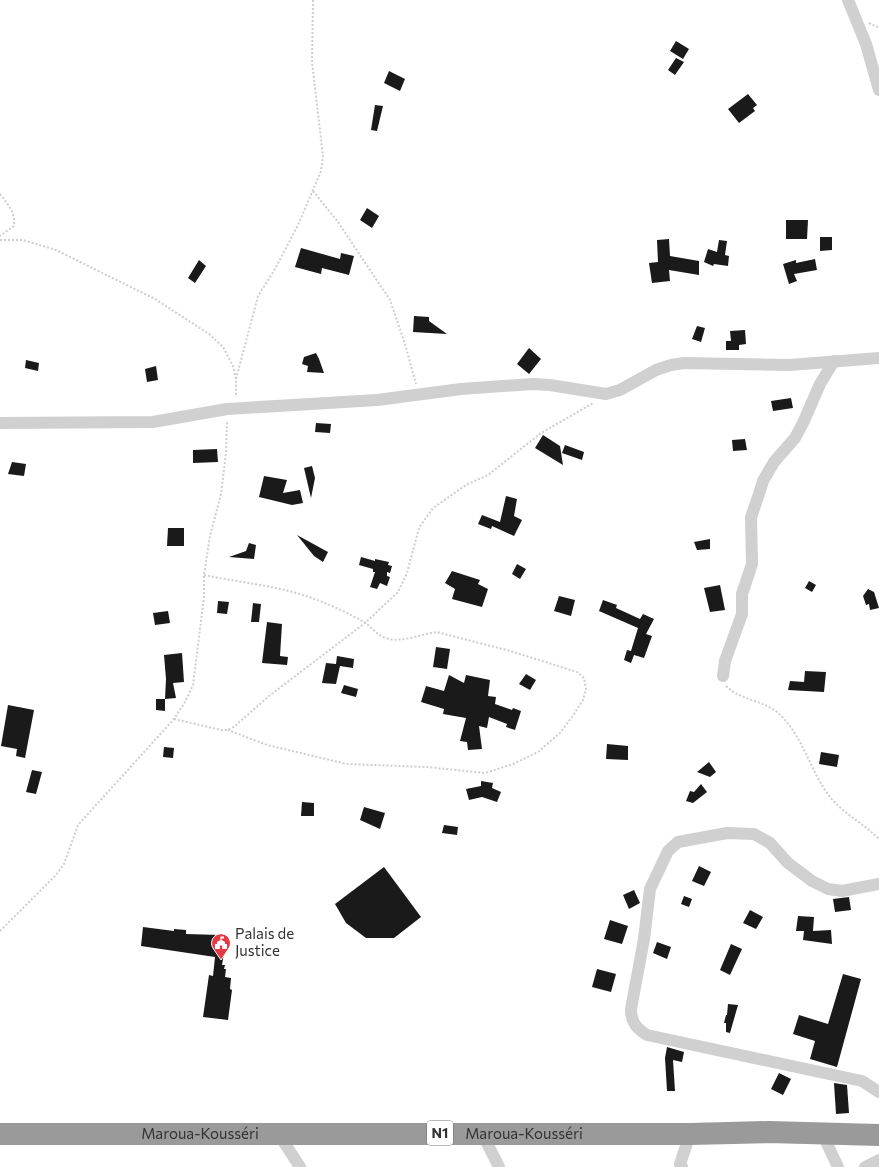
<svg xmlns="http://www.w3.org/2000/svg" width="879" height="1167" font-family="Commissioner,sans-serif">
	<rect width="100%" height="100%" fill="#fff"/>
	<g fill="#1a1a1a">
		<polygon points="676,41 689,49 683,59 670,51"/>
		<polygon points="676,58 684,62 675,75 668,70"/>
		<polygon points="389,71 405,79 400,91 384,83"/>
		<polygon points="748,94 757,105 753,108 755,111 739,123 728,109"/>
		<polygon points="375,105 383,106 377,131 371,130"/>
		<polygon points="367,208 379,216 372,228 360,220"/>
		<polygon points="786,220 808,220 807,239 786,239"/>
		<polygon points="820,237 832,237 832,250 820,251"/>
		<polygon points="669,239 670,256 699,261 699,275 669,270 670,281 652,283 649,263 658,262 657,240"/>
		<polygon points="719,240 727,241 725,255 729,256 728,266 714,264 713,266 704,262 708,249 717,252"/>
		<polygon points="301,248 340,259 341,253 354,256 349,275 322,268 321,274 295,267"/>
		<polygon points="815,259 817,270 794,274 797,281 789,284 783,264 796,260 796,263"/>
		<polygon points="199,260 206,266 195,283 188,278"/>
		<polygon points="414,316 429,317 429,321 447,334 413,332"/>
		<polygon points="697,326 705,328 701,342 692,339"/>
		<polygon points="745,330 746,344 739,345 739,350 726,350 726,341 731,341 730,331"/>
		<polygon points="529,348 541,359 529,374 517,364"/>
		<polygon points="316,353 319,359 324,373 307,372 308,366 302,364 304,357"/>
		<polygon points="26,360 39,363 38,371 25,368"/>
		<polygon points="156,366 158,380 147,382 145,369"/>
		<polygon points="791,398 793,408 773,411 771,401"/>
		<polygon points="316,423 331,424 330,433 315,432"/>
		<polygon points="543,435 560,446 563,465 535,448"/>
		<polygon points="745,439 747,450 733,451 732,440"/>
		<polygon points="565,445 584,452 582,460 562,453"/>
		<polygon points="217,449 218,462 193,463 193,450"/>
		<polygon points="12,462 26,464 24,476 8,474"/>
		<polygon points="312,466 315,478 311,498 304,468"/>
		<polygon points="264,476 287,480 283,493 300,490 303,503 292,505 259,497"/>
		<polygon points="506,496 517,499 514,516 522,520 514,536 492,526 491,529 478,524 482,515 500,522"/>
		<polygon points="168,528 184,528 184,546 167,546"/>
		<polygon points="297,535 328,552 323,562 314,556"/>
		<polygon points="710,539 710,549 697,550 694,542"/>
		<polygon points="249,543 256,545 254,559 229,557 246,551"/>
		<polygon points="361,557 375,561 375,559 389,562 388,565 392,566 390,573 387,572 387,576 390,577 387,586 380,583 377,589 370,587 375,572 373,572 373,569 359,565"/>
		<polygon points="517,564 526,569 520,579 512,574"/>
		<polygon points="452,571 480,580 478,584 488,589 482,607 452,599 455,589 445,583"/>
		<polygon points="809,581 816,585 812,592 805,588"/>
		<polygon points="720,585 725,610 710,612 704,588"/>
		<polygon points="868,589 874,592 879,608 870,610 869,604 866,605 863,596"/>
		<polygon points="559,596 575,600 571,616 554,611"/>
		<polygon points="603,600 617,605 616,608 640,619 643,614 654,619 646,634 652,636 644,658 634,655 631,663 624,660 627,650 631,651 638,628 599,611"/>
		<polygon points="218,601 229,602 227,614 217,613"/>
		<polygon points="253,603 261,604 259,622 251,622"/>
		<polygon points="168,611 170,623 155,625 153,613"/>
		<polygon points="267,622 282,624 280,656 288,657 287,665 262,663"/>
		<polygon points="436,647 450,649 447,669 433,667"/>
		<polygon points="182,653 184,682 173,683 176,698 165,699 165,711 156,710 156,699 165,699 166,679 164,655"/>
		<polygon points="337,656 354,659 353,668 340,666 336,684 322,683 326,663 336,664"/>
		<polygon points="805,671 826,672 824,692 788,690 790,681 804,682"/>
		<polygon points="526,674 536,680 530,690 519,684"/>
		<polygon points="449,675 464,683 466,675 490,680 488,696 496,697 495,704 512,710 513,708 521,711 515,730 506,727 507,724 489,717 487,728 479,726 482,749 468,750 467,742 460,741 466,718 443,714 444,709 421,702 426,686 444,691"/>
		<polygon points="344,685 358,689 356,697 341,693"/>
		<polygon points="8,705 34,710 25,758 16,756 17,749 1,746"/>
		<polygon points="607,744 628,746 628,760 606,759"/>
		<polygon points="164,747 174,748 173,758 163,757"/>
		<polygon points="821,752 839,755 837,767 819,764"/>
		<polygon points="709,762 716,772 710,777 697,772"/>
		<polygon points="32,770 42,772 36,794 26,792"/>
		<polygon points="481,781 493,783 492,788 501,792 497,802 482,797 469,800 466,789 481,786"/>
		<polygon points="701,784 707,792 693,803 686,801 690,791 694,792"/>
		<polygon points="302,802 314,803 314,816 301,816"/>
		<polygon points="364,807 385,813 380,829 360,820"/>
		<polygon points="444,825 458,827 457,835 442,833"/>
		<polygon points="699,866 711,872 704,886 692,881"/>
		<polygon points="384,867 421,917 394,938 366,938 346,923 335,904"/>
		<polygon points="634,890 640,903 629,909 623,895"/>
		<polygon points="684,896 692,899 689,907 681,904"/>
		<polygon points="849,897 851,910 835,912 833,899"/>
		<polygon points="750,910 763,917 756,929 743,923"/>
		<polygon points="798,916 814,917 813,931 831,930 832,944 803,940 804,931 796,931"/>
		<polygon points="610,920 628,926 622,944 604,939"/>
		<polygon points="143,927 174,931 174,929 186,930 186,934 220,935 226,942 222,965 225,965 224,969 226,969 225,977 231,978 230,989 232,990 228,1020 203,1017 209,975 213,976 215,957 141,946"/>
		<polygon points="657,942 671,947 667,959 653,953"/>
		<polygon points="731,944 742,949 730,975 720,970"/>
		<polygon points="597,969 616,974 611,992 592,987"/>
		<polygon points="843,974 861,979 837,1067 810,1059 815,1041 793,1034 799,1015 828,1024"/>
		<polygon points="728,1004 738,1005 730,1033 726,1032 726,1023 724,1023 726,1015 727,1015"/>
		<polygon points="667,1047 684,1052 682,1062 673,1060 675,1091 667,1091 665,1058"/>
		<polygon points="779,1073 791,1079 783,1095 771,1089"/>
		<polygon points="834,1083 847,1085 849,1113 836,1114"/>
	</g>
	<g fill="none" stroke-linecap="round" stroke-linejoin="round">
		<g stroke="#cdcdcd" stroke-width="2" stroke-dasharray="2 2" stroke-linecap="butt">
			<polyline points="869,23 879,28"/>
			<polyline points="313,191 338,222 390,300 405,344 416,384"/>
			<path d="M0,194c7,9 16,19 14,32l-14,10"/>
			<polyline points="0,240 23,240 56,250 155,299 209,334 223,347 233,366 236,379 236,397"/>
			<polyline points="236,379 258,296 275,269 298,225 321,171 323,156 312,62 313,0"/>
			<path d="M204,575c38,8 79,11 116,26 15,6 30,13 44,21 8,5 14,15 25,17 16,3 32,-5 48,-7l73,19 67,21 7,6 2,11 -3,11 -11,17 -12,16 -22,19 -25,12 -28,9 -58,-6 -80,-3 -80,-19 -39,-15"/>
			<path d="M726,686c14,14 36,14 51,26 24,21 31,52 48,78 13,21 37,32 54,49"/>
			<polyline points="174,719 221,730 228,730 235,726 269,696 365,623 398,592 407,573 419,528 433,508 466,485 488,475 541,433 593,403"/>
			<polyline points="0,931 56,875 64,864 78,825 174,719 185,702 193,685 204,597 204,575 210,536 221,494 226,453 227,420"/>
		</g>
		<g stroke="#d0d0d0" stroke-width="12">
			<polyline points="848,0 866,44 879,90"/>
			<polyline points="0,423 153,422 227,409 377,400 461,389 533,384 550,385 606,394 620,390 656,370 671,365 684,363 790,365 879,358"/>
			<polyline points="723,676 725,661 742,614 742,594 752,564 751,517 758,497 763,481 774,462 795,438 803,423 820,384 834,361"/>
			<path d="M879,884l-37,7 -14,-2 -16,-8 -24,-18 -18,-20 -16,-9 -27,-1 -49,9 -10,9 -18,38 -6,50 -13,70c0,13 5,19 16,26l215,46 17,11"/>
			<polyline points="278,1133 300,1167"/>
			<polyline points="482,1133 499,1167"/>
			<polyline points="822,1133 838,1167"/>
			<polyline points="682,1167 680,1164 690,1134"/>
			<polyline points="865,1167 879,1160"/>
		</g>
		<path stroke="#9a9a9a" stroke-width="22" id="s1" d="M0,1134h690l79,-2 110,3"/>
	</g>
	<defs>
		<symbol id="civic-pin" viewBox="-11 -11 22 30"><path d="M0 17L-7.5 6A9.5 9.5 0 1 1 7.5 6Z" fill="#e63946" stroke="#fff"/><path d="M-.6-6.5H3V-4.5H.6V-3L4-1V1h2V6H-6V1h2V-1L-.6-3ZM-1.2 2.5V6h2.4V2.5Z" fill="#fff"/></symbol>
	</defs>
	<g fill-rule="evenodd">
		<use href="#civic-pin" x="210" y="932" width="22" height="30"/>
	</g>
	<g text-anchor="middle" stroke-width="4" stroke-linejoin="round" paint-order="stroke">
		<rect fill="#fff" stroke="#707070" stroke-width="1" x="427" y="1121" width="26" height="24" rx="3"/>
		<g font-size="14" font-weight="bold" fill="#333">
			<text x="440" y="1138">N1</text>
		</g>
		<g font-size="15" fill="#333" stroke="#fff" text-anchor="start">
			<text x="235" y="939">Palais de<tspan x="235" dy="17">Justice</tspan></text>
		</g>
		<g font-size="15" fill="#333" stroke="#fff">
			<text dy="5" stroke="none"><textPath href="#s1" startOffset="200">Maroua-Kousséri</textPath></text>
			<text dy="5" stroke="none"><textPath href="#s1" startOffset="524">Maroua-Kousséri</textPath></text>
		</g>
	</g>
</svg>
